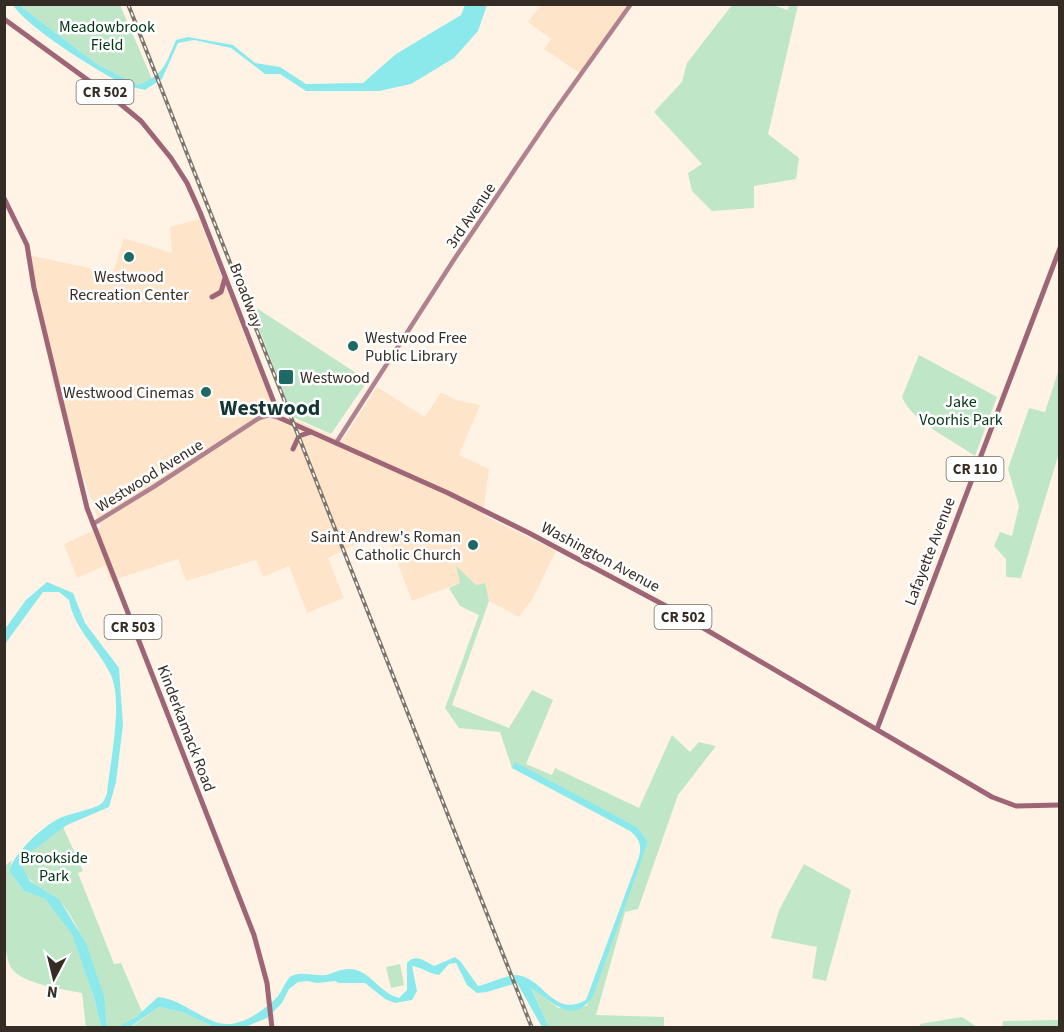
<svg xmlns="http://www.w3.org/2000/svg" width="1064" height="1032" font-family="'Source Sans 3',sans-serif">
	<rect width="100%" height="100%" fill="#fff3e6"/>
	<g fill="#fee5ca">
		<polygon points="541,5 631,5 581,74 544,49 551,39 528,22"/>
		<polygon points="199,219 274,410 342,441 377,387 425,417 441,392 456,400 480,405 459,455 489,469 483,515 556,551 533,598 519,617 489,601 485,583 476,585 456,568 460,583 412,601 385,530 328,558 344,598 307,613 289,566 263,577 256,560 186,581 178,559 111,581 105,566 77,578 64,544 101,527 57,401 28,255 113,273 124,238 172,253 170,227"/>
	</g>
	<g fill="#bee6c7">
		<polygon points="19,5 120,5 152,79 138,85 97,64"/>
		<polygon points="732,5 772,5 788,10 789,5 798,5 768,134 799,158 796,179 754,186 754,208 712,211 692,191 688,173 702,164 654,112 682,82 687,63"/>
		<polygon points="255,307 370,382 364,386 331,434 293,417 251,308"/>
		<path d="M919,355l78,42 -22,59c-21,-15 -64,-35 -73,-59z"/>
		<polygon points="1059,369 1059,453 1021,578 1006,577 1006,559 994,546 1000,532 1012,536 1019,506 1008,469 1029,408 1045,412"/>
		<polygon points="456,566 476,585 485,583 489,601 452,705 509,728 532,690 553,700 526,764 552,775 555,768 639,808 672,735 690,752 699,742 716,746 678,795 638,909 625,912 596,1015 664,1017 664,1027 549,1027 531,987 558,1008 587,1006 648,842 637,827 515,763 512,768 500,732 459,728 445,708 479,615 460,606 449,588 460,583"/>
		<path d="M63,827l20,44 -5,2 36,91 7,-1 21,49c-10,8 -23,20 -35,13 -1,-34 -25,-100 -48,-125 -7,-7 -18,-11 -26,-18 -6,-4 -10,-13 -13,-19l4,-6z"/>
		<path d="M12,860l-3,11 15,20 21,8 28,35 21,63 7,30h-15l-4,-34c-19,-4 -57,-8 -70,-24 -12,-15 -7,-81 -8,-102z"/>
		<polygon points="804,864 851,890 826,981 812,978 817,947 771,938 779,910"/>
		<polygon points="400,964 404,985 391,988 386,967"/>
		<polygon points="159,1007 182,1012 214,1027 130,1028"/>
		<polygon points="962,1017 977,1027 920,1027 920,1024"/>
		<polygon points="1059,1020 1059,1027 1002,1027 1003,1021"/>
	</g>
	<g fill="#8be9ec">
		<path d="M13,5h6l78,59 41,21c27,-11 27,-20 38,-45l12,-3 45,8 22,18 25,4 26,17 57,-1 33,-29 65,-39 4,-10h22l-9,26 -24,27 -43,26 -32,7h-73l-26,-17h-15l-34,-26 -37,-8 -16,3 -16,36 -17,11c-7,-2 -16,-3 -22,-6 -27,-14 -95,-56 -110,-79z"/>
		<path d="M47,582l26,11 12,30 34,45 4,57 -7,57 -7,25 -42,18 -43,32 -4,6 10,18 29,18 27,44 18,53 3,29 4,2h-10l-7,-30 -22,-63 -27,-35 -21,-8 -15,-20c5,-18 34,-45 51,-53 10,-5 38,-9 43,-16 2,-3 3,-6 4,-9 3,-32 17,-92 3,-120 -12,-25 -36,-44 -41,-73l-10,-8h-16l-38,52v-15l21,-29z"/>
		<path d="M515,762l122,65 11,15 -55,154c-20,31 -41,5 -62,-8l18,39h-7l-25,-44 -30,9 -10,1 -10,-8 -11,-22 -7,1 -10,11c-10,-1 -17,-8 -27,-9l5,25 -5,9 -17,3 -10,-4 -20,-16h-26l-4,-2 -18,2 -10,-2 -9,1 -9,7 -7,14 -15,15 -22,9h-31l-32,-15 -23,-5 -29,20 -14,1 20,-11 22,-20c25,2 46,26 68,27 18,1 40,-15 52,-28 4,-5 7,-14 12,-19 10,-7 25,0 36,-2 8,-2 14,-6 23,-6 21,0 30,24 50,29l8,-8v-27c8,-10 18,-2 27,3l21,-9 6,5 17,24c9,-2 30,-11 36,-11 30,0 37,44 72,25l53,-143c3,-12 0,-19 -9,-26l-118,-63z"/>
	</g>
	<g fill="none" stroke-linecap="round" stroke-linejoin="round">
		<polyline stroke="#8be9ec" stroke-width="1.5" points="97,67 108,74"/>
		<g stroke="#b0818e" stroke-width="4.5">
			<polyline points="336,443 455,258 551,116 631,4"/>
			<polyline points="93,524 155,486 259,418 269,415 280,418"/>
		</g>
		<g stroke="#9e6577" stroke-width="5">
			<polyline points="4,19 118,102 141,121 171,158 187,183 200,212 280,418 448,493 529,533 664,605 992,797 1016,806 1060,805"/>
			<polyline points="4,198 27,245 34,288 87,508 254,935 267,983 272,1028"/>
			<polyline points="212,297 221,292 225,278"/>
			<polyline points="293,449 299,436 311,432"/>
			<polyline points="877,729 1060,248"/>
		</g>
		<defs>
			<polyline id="rail" points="128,4 532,1028"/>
		</defs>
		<use href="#rail" stroke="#7d746a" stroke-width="4"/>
		<use href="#rail" stroke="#fff" stroke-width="1.5" stroke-dasharray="4.5" stroke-linecap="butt"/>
	</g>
	<g fill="#1e6963" stroke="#fff" stroke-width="2">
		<circle cx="129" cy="257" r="6"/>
		<circle cx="353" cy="346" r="6"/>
		<rect x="278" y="369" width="16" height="16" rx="3"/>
		<circle cx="206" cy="392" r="6"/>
		<circle cx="473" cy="545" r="6"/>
	</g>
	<g text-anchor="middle" stroke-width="5" stroke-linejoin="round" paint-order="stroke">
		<g fill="#fff" stroke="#726c66" stroke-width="1.5">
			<rect x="76.5" y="80" width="57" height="24" rx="4.5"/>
			<rect x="946.5" y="457" width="57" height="24" rx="4.5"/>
			<rect x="654.5" y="605" width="57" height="24" rx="4.5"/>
			<rect x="104.5" y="615" width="57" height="24" rx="4.5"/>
		</g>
		<g font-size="15" font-weight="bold" fill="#352d25">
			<text x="105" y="97">CR 502</text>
			<text x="975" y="474">CR 110</text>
			<text x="683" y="622">CR 502</text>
			<text x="133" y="632">CR 503</text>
		</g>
		<g font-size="16" fill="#013316" stroke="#fff">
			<text x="107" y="32">Meadowbrook<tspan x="107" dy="18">Field</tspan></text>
			<text x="961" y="407">Jake<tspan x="961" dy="18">Voorhis Park</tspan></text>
			<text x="54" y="863">Brookside<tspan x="54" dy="18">Park</tspan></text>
		</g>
		<g font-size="16" fill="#352d25" stroke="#fff">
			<text transform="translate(470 215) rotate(-56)" y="6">3rd Avenue</text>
			<text transform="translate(247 295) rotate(69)" y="6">Broadway</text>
			<text transform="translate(149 475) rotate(-32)" y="6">Westwood Avenue</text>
			<text transform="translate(929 551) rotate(-69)" y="6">Lafayette Avenue</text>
			<text transform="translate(601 556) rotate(28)" y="6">Washington Avenue</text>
			<text transform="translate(187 728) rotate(69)" y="6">Kinderkamack Road</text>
		</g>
		<g font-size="16" fill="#352d25" stroke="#fff" text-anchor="start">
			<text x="129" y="282" text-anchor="middle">Westwood<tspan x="129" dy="18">Recreation Center</tspan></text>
			<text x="365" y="343">Westwood Free<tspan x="365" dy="18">Public Library</tspan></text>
			<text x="300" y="383">Westwood</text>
			<text x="194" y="398" text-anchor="end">Westwood Cinemas</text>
			<text x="461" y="542" text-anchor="end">Saint Andrew's Roman<tspan x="461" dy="18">Catholic Church</tspan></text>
		</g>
		<g font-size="22" font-weight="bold" fill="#153734" stroke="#fff">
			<text x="270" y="415">Westwood</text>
		</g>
	</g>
	<rect width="1064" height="1032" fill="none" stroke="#352d25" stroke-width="12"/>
	<g transform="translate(54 978) rotate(187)" stroke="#ffffff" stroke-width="4.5" paint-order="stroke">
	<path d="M0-4.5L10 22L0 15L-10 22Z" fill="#352d25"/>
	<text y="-9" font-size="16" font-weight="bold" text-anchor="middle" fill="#352d25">N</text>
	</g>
</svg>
